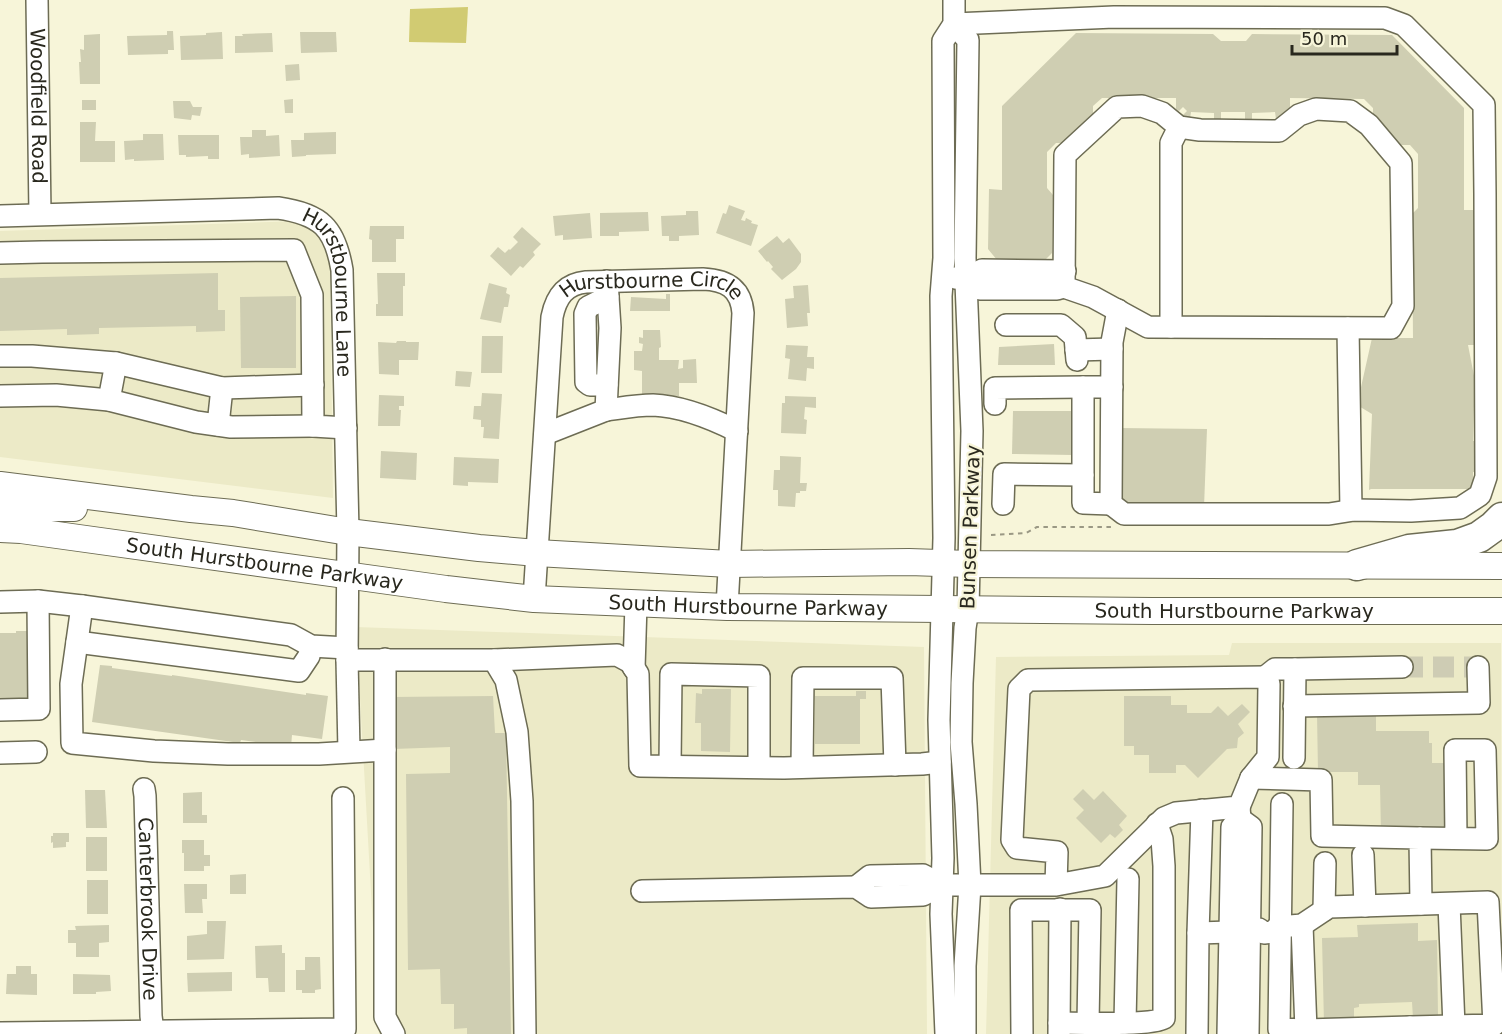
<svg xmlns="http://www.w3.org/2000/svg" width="1502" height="1034" font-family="'DejaVu Sans',sans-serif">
	<rect width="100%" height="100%" fill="#f7f5d9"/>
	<g fill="#eceac7">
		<polygon points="298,221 320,236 330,264 333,498 0,457 0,231"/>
		<polygon points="356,627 924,647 927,1034 379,1034"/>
		<polygon points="1232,643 1501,643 1502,1034 986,1034 996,657 1229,655"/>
	</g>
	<polygon fill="#d1cb72" points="468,7 466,43 409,42 410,9"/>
	<g fill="#cfceb2">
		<polygon points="167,31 173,31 174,50 168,50 168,54 128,55 127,36 167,35"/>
		<polygon points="222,32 223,59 181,60 180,36 206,35 206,33"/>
		<polygon points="300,32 336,32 337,52 301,53"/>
		<polygon points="272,33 273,52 235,53 235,36 243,36 242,34"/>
		<polygon points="1076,33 1213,34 1221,41 1246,41 1252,34 1392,35 1464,108 1464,210 1476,210 1475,345 1468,345 1476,386 1478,406 1474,406 1473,441 1480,441 1480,472 1473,472 1473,489 1371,489 1369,490 1372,414 1357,405 1372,338 1413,338 1412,214 1418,208 1418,154 1410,145 1401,145 1373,117 1373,108 1364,99 1290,98 1290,110 1280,119 1276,119 1275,112 1252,113 1252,119 1245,119 1245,112 1221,112 1221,119 1214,119 1214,113 1191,112 1190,119 1186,118 1183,115 1187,111 1183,107 1179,111 1176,109 1176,98 1102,98 1093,106 1093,115 1065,143 1056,143 1047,152 1047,188 1053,195 1052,253 1045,260 997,260 988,249 989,189 1002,190 1002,106"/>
		<polygon points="100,34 100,84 80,84 79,62 81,62 80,49 84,50 84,35"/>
		<polygon points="299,64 300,80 286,81 285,65"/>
		<polygon points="293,99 293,113 285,113 284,100"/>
		<rect x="82" y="100" width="14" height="10"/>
		<polygon points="173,101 190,101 193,107 202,107 200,116 192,115 191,120 174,118"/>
		<polygon points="80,122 96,122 95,141 115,141 115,162 80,162"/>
		<polygon points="252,130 266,130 266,136 279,135 280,156 249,158 249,154 241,155 240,137 252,137"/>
		<polygon points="336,132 336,154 306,155 306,156 292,157 291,140 304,140 304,133"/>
		<polygon points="143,134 163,134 164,160 134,161 134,159 125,160 124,141 143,140"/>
		<polygon points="178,135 219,135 219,159 208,159 208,156 186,157 186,155 179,155"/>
		<polygon points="729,205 745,211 741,220 745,221 746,218 752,221 751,223 758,225 751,246 716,233 723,213 726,214"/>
		<polygon points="686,211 698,211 699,235 679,236 679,241 669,241 669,236 662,236 661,216 686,215"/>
		<polygon points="648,212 649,231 619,232 619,236 600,236 600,213"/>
		<polygon points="590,213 592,238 563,240 563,235 555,236 553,216"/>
		<polygon points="370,226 404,226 404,239 396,239 396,262 372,262 372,240 369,239"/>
		<polygon points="522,227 541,244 533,252 535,255 523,268 520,266 511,276 490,256 498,247 505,253 509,249 510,250 518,242 513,237"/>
		<polygon points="777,236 783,243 789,238 801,254 801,262 796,269 782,280 771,269 773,267 768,261 767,262 758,251"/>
		<polygon points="218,273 218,310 225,310 225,331 196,332 196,326 99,328 99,334 67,335 67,329 0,331 0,278"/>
		<polygon points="377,273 405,273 405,286 403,286 403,316 376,316 376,304 378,304"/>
		<polygon points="489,283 507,288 506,293 510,295 508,307 504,307 501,323 480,319"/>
		<polygon points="808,285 810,313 807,313 808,326 787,328 785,299 794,298 793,286"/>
		<polygon points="666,294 670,294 670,311 630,311 631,297 666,299"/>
		<polygon points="296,296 296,368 241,368 240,297"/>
		<polygon points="643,330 660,330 661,347 659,348 659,360 679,360 678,369 683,368 683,360 696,359 697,383 679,383 679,396 642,396 642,371 634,370 634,351 642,351 643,344 639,343 639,337 643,338"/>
		<polygon points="482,336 503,336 502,373 481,373"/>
		<polygon points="397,341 406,341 406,342 419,342 418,360 399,360 399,375 379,374 378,342 396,343"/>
		<polygon points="1054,344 1055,365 998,365 999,347"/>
		<polygon points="786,345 808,346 807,357 814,357 814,369 807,368 806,381 788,379 790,359 785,358"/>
		<polygon points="456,371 472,372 470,387 455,386"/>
		<polygon points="482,393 502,394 499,439 483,438 484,427 481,427 481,420 473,419 474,406 481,406"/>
		<polygon points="379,395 404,396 404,406 399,406 399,410 401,410 400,426 378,426"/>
		<polygon points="785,396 816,397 816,408 805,407 804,419 807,420 806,434 781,433 782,403 785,403"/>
		<polygon points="1013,411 1073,411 1072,455 1012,454"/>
		<polygon points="1119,428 1207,429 1204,507 1118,505"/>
		<polygon points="381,451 417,453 416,480 380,478"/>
		<polygon points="780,456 801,457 800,483 807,483 806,491 800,491 800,493 796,493 795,507 778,506 778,490 773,490 774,470 780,470"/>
		<polygon points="454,457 499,459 498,483 468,482 468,486 453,485"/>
		<polygon points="16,631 27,631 27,633 32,633 31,701 12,701 12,699 0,699 0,633 16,633"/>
		<polygon points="100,665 112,666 112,668 172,676 172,675 306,695 306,693 328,696 322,739 292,735 291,747 241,740 240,743 92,722"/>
		<polygon points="702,689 731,689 730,752 701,751 701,723 695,723 696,693 702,694"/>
		<polygon points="856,691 866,691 866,699 860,699 860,744 815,744 815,696 856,696"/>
		<polygon points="493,696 495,733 506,733 511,1034 467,1034 467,1028 454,1029 454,1004 441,1004 440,969 408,970 406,774 450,773 450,747 393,749 392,697"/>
		<polygon points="1124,696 1171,696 1171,705 1187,705 1187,713 1211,713 1218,706 1228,716 1242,704 1250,712 1238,724 1244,733 1238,738 1237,748 1227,749 1198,778 1185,765 1176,765 1176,773 1149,773 1149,755 1134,755 1134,746 1124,746"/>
		<polygon points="1376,713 1376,731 1429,731 1429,743 1432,743 1432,763 1446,763 1447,832 1381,832 1380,785 1358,785 1358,772 1318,772 1317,714"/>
		<polygon points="1083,789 1094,800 1103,791 1127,816 1119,825 1123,830 1115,838 1110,834 1101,843 1076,818 1084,810 1073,799"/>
		<polygon points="85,790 105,790 107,828 86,828"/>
		<polygon points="202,792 202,815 207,815 207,823 183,823 183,793"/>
		<polygon points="53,833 69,833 69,842 66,842 66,847 53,848 53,842 51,843 51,836 53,836"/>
		<rect x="86" y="837" width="21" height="34"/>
		<polygon points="182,840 204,840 204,855 210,855 210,866 204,866 204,871 184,871 184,853 182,853"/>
		<polygon points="246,874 246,894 230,894 230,875"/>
		<rect x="87" y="880" width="21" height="34"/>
		<polygon points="184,884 207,884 207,899 202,899 203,913 185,913"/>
		<polygon points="207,921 226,921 224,959 187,960 187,936 207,934"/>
		<polygon points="1418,923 1418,941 1437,940 1438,1017 1413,1018 1412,1002 1359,1004 1359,1007 1354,1008 1354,1024 1324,1024 1322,938 1358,937 1357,925"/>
		<polygon points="109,925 109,942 99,943 99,957 76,957 76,943 68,943 68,930 76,930 75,926"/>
		<polygon points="282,945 282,953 285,953 285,992 269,992 268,978 256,978 255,946"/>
		<polygon points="305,957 320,957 321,989 315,990 315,993 302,993 302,990 296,990 296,970 305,970"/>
		<polygon points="16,966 31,966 31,974 37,974 37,995 6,994 7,974 16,974"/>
		<polygon points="232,972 232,991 188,992 187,973"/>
		<polygon points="73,974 110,975 111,991 96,992 96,994 73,994"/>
	</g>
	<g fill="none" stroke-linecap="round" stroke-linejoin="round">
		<polyline stroke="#ceccb4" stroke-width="21" stroke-dasharray="21 10" stroke-linecap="butt" points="1402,667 1478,667"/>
		<defs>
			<g id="minor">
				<path id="s1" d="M37,0l3,214"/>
				<polyline points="954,24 1114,17 1385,18 1404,25 1484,105 1485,194 1486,477 1480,495 1460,508 1411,511 1354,510 1329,514 1124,514 1111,504 1112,342 1118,310"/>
				<polyline points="954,24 968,40 965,258 972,431 968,609 965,628 962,683 961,742 966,804 970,885 965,966 965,1034"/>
				<path id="s2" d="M0,216l278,-8c43,6 57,20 64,62l6,262 -1,128h147l12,20 11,52 5,69 3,233"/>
				<polyline points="0,253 42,252 294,250 312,295 313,426 346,428"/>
				<polyline points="955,278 966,279 982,270 1065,271"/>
				<polyline points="966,279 980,289 1057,289 1064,287 1093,297 1148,327 1391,328 1403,306 1401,163 1369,125 1350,111 1316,109 1299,115 1279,131 1200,130 1179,127 1162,113 1142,106 1117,107 1065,155 1064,287"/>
				<polyline points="1006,325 1061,325 1075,337 1077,360"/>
				<polyline points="1171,327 1171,143 1179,127"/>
				<polyline points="1348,328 1351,510"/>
				<polyline points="1076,350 1112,349"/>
				<polyline points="0,356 32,356 116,363 222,388 313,385"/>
				<polyline points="607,385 590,385 586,382 585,314 588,307 608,297"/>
				<polyline points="0,396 56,395 109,400 196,422 231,427 313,426"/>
				<polyline points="109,400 116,363"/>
				<polyline points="995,404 995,388 1083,387"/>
				<path d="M606,410c15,-2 31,-5 47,-5 29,1 58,13 84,26"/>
				<polyline points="218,425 222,388"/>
				<polyline points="545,434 606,410 610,328 607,281"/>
				<polyline points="1003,504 1004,474 1083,475"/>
				<polyline points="1111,504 1083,503 1083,387 1112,387"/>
				<path id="s3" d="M534,599l18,-282c4,-20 13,-33 34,-35l117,-3c23,1 38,9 40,34l-16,294"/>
				<polyline points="0,602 38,601 82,606 291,635 311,646 347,648"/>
				<polyline points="82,606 71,684 72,743 154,751 228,754 319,754 385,750"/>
				<polyline points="77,642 299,671 309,656 311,646"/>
				<polyline points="385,659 385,1017 394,1034"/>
				<polyline points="347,660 349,751"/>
				<polyline points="494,660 617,655 630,662 638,674 640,766 784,768 922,764 940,762"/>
				<polyline points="634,668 636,604"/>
				<polyline points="1295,669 1402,667"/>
				<polyline points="1265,677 1275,669 1295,669 1294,758"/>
				<polyline points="1294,706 1479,703 1478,667"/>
				<polyline points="0,710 39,709 38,601"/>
				<polyline points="0,753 36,752"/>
				<polyline points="670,766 671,674 759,676 759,767"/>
				<polyline points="802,767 803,678 892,678 895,765"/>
				<polyline points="1251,778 1321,780 1322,836 1420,838 1421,904"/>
				<path id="s4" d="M144,789l1,7 6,220 2,15"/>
				<polyline points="1282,804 1279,1029 1306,1030 1302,925"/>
				<polyline points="1240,819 1251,827 1248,1034"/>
				<polyline points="1420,838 1487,839 1485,750 1455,750 1456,838"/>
				<polyline points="1363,855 1365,906"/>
				<polyline points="856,887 870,876 923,875 942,885 1056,885 1105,876 1164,818 1176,813 1239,807 1251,778 1268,757 1269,684 1265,677 1028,680 1019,689 1012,840 1017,848 1057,852 1056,885"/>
				<polyline points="642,891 856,887 871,897 923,895 942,885"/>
				<polyline points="1449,904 1454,1026"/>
				<polyline points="1324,910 1325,863"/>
				<polyline points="1198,933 1202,810"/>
				<path d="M1059,1023c19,0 92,3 105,-5v-152l-2,-27 -5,-15"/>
				<polyline points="1125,1023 1128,879"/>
				<polyline points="1306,1030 1410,1027"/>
				<polyline points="0,1033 345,1029 343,798"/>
				<polyline points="946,1034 941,914 943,858 939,720 944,538 941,296 944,258 943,41 954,24 954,0"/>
				<polyline points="1022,1034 1021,910 1090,910 1088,1023"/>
				<polyline points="1059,1034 1060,909"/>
				<polyline points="1197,1034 1198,933 1230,932 1259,929 1264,933 1273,932 1278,927 1302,925 1329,907 1488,902 1494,1025 1410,1027 1411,1034"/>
				<polyline points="1228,1034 1232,827 1240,819 1239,807"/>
			</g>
			<g id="major">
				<polyline points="0,485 191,509 233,513 348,532 479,548 537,553 729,564 909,562 969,564 1502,566"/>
				<polyline points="0,508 74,508"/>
				<path id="s5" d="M0,529l21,1 425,59 88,10 193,8 425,4h350"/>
			</g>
			<polyline id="highway" points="1357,565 1409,550 1457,545 1479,537 1493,527 1502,518"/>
		</defs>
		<use href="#minor" stroke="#6d6c54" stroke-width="24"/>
		<use href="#major" stroke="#6d6c54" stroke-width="28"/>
		<use href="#highway" stroke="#6d6c54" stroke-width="33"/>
		<polyline stroke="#9a9884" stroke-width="2" stroke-dasharray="4.5 4.5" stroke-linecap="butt" points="991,535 1026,533 1037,527 1113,527"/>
		<use href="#minor" stroke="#fff" stroke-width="21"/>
		<use href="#major" stroke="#fff" stroke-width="26"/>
		<use href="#highway" stroke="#fff" stroke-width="30"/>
	</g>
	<g text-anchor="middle" stroke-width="4.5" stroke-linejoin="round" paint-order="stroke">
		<g font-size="20" fill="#29281e" stroke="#f7f5d9">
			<text dy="7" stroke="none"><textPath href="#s1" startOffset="106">Woodfield Road</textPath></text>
			<text dy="7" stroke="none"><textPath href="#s2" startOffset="394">Hurstbourne Lane</textPath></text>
			<text dy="7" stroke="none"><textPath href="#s3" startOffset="402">Hurstbourne Circle</textPath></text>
			<text transform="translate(970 527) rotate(-88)" y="7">Bunsen Parkway</text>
			<text dy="7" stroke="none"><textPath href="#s5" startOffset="267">South Hurstbourne Parkway</textPath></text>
			<text dy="7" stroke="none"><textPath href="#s5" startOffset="753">South Hurstbourne Parkway</textPath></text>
			<text dy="7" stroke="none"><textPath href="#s5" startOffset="1239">South Hurstbourne Parkway</textPath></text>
			<text dy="7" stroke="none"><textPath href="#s4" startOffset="120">Canterbrook Drive</textPath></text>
		</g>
	</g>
	<path d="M1292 45v9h105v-9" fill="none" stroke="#29281e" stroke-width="3"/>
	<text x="1301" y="45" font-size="18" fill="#29281e" stroke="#f7f5d9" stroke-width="4.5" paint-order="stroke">50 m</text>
</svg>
